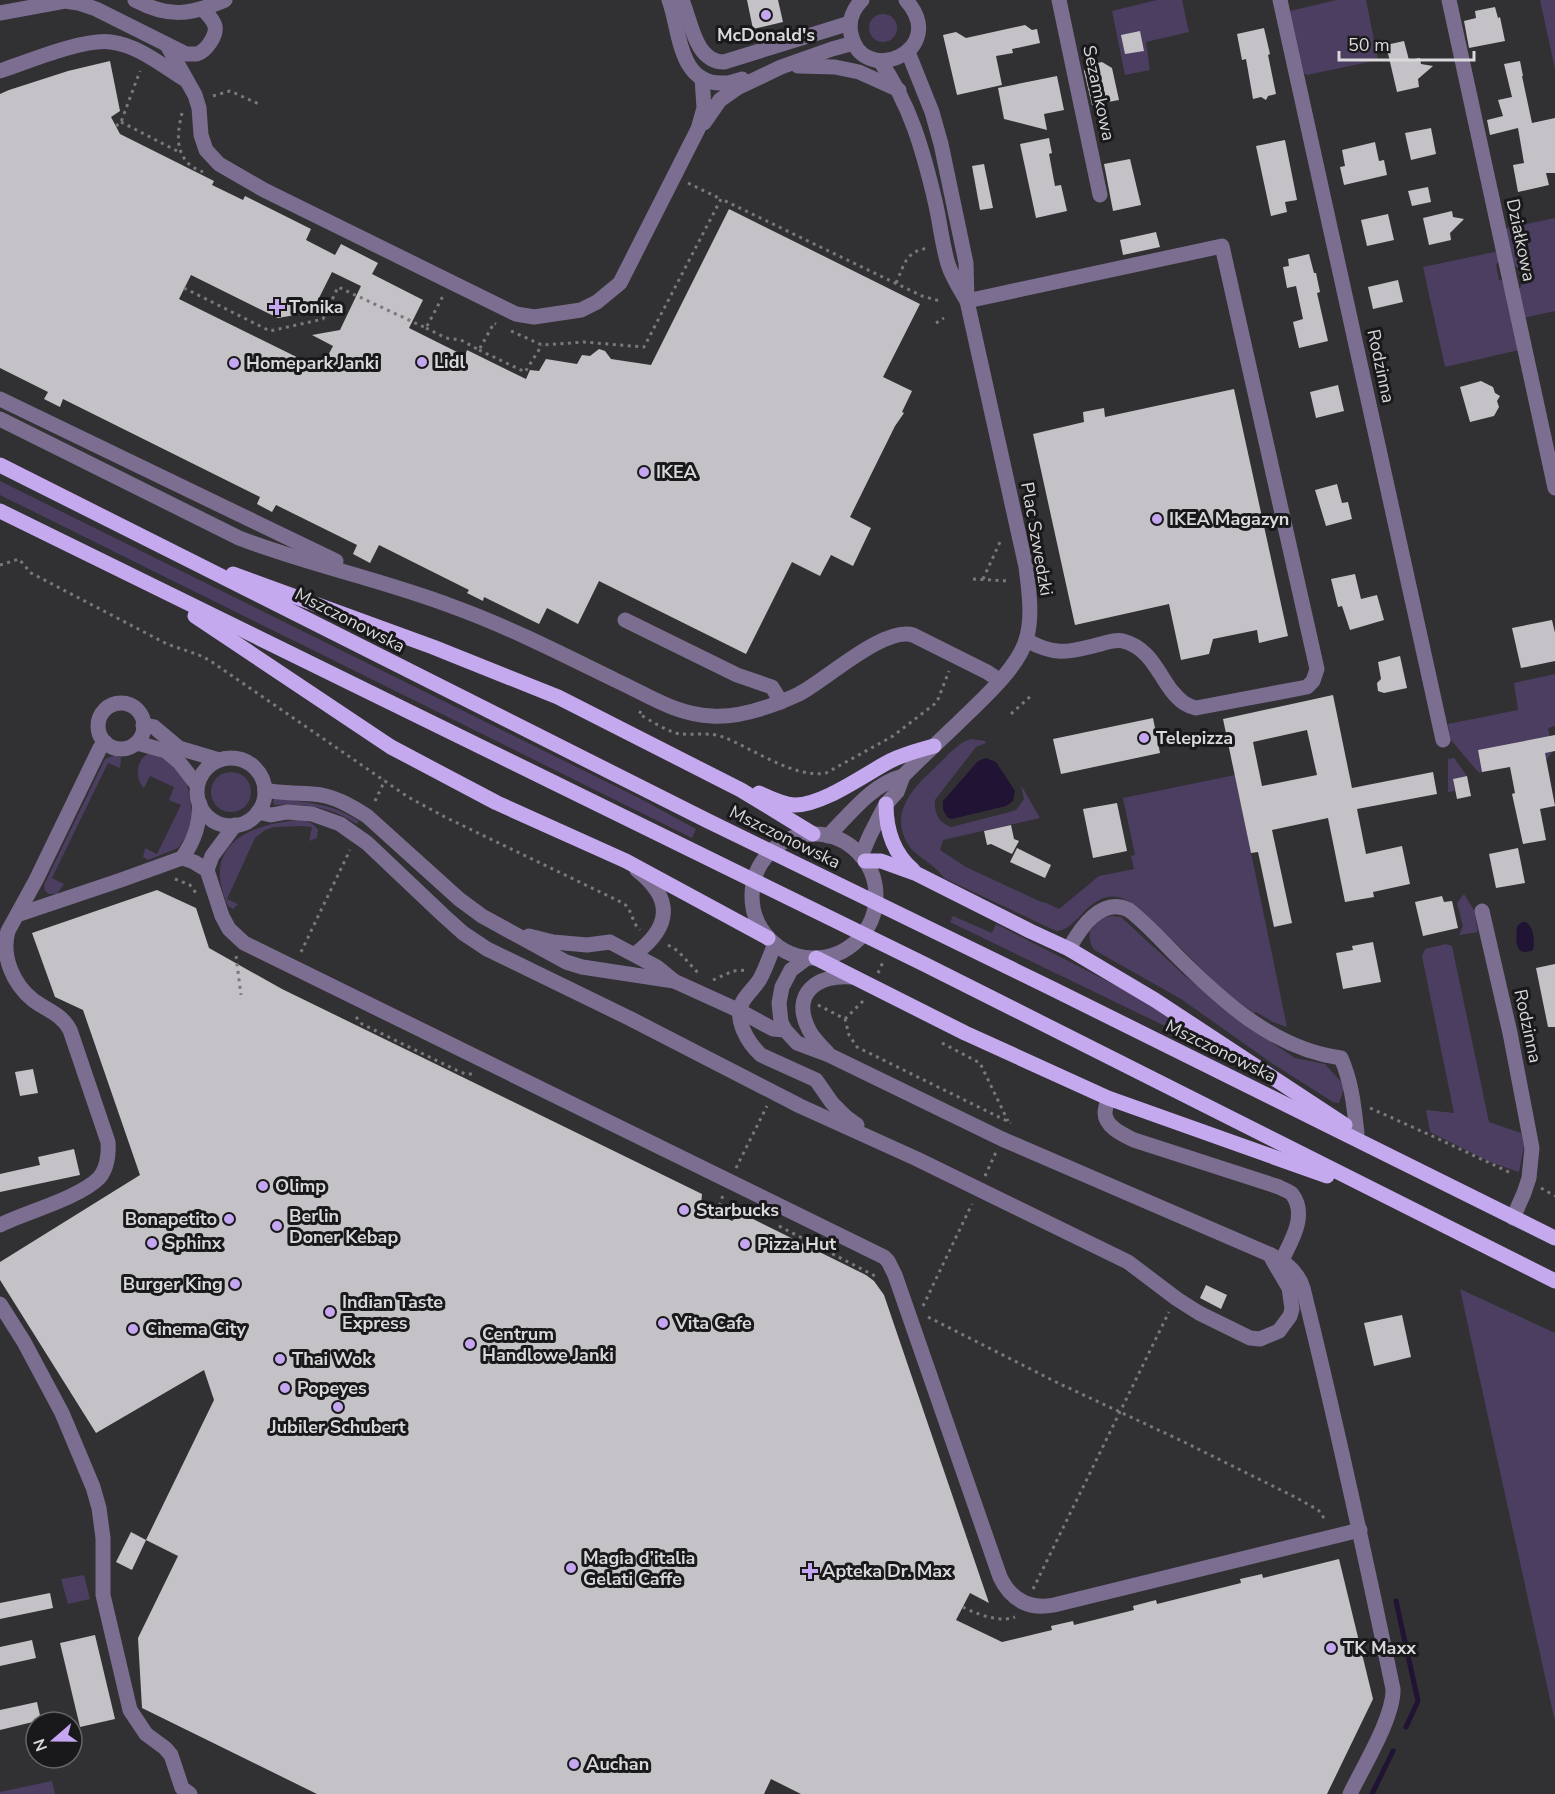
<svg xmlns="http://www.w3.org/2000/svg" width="1555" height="1794" font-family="'Nunito Sans',sans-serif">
	<rect width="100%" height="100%" fill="#313033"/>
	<g fill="#4c3e60">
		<polygon points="1157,0 1182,0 1189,32 1146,42 1150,70 1125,75 1112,11"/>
		<polygon points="1336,0 1366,0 1378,60 1307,75 1304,73 1290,11"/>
		<polygon points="1540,0 1555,0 1555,69"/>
		<circle cx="883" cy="28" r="14"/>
		<polygon points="1555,218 1555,311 1523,318 1517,293 1522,284 1519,269 1511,263 1503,229"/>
		<polygon points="1499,251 1501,258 1496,265 1499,280 1505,281 1519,350 1445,367 1423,267"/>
		<polygon points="0,481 639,798 696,829 692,838 0,495"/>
		<polygon points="1555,674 1555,726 1548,728 1553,751 1546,760 1478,750 1482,772 1479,773 1450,739 1448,724 1518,710 1514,683"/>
		<path d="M971,739l14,2 1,2 -10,4 -41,53c-1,13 3,22 16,27l59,-15 6,-2 8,-11 -3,-14 19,33 -97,22 -3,10 26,17 73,34 7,2 13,6 40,-33 35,-7 -3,-13 4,-1 -12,-57 112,-23 52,252 -14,-5 -17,-10 -2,1 -30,-22 -78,-77c-27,-23 -42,-24 -66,2 -8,8 -13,14 -24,15l-112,-53c-10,-16 -31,-21 -39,-39 -15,-33 16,-58 37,-78 8,-8 17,-19 29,-22z"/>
		<path d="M161,752l26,31 6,34 -5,17 -10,14 -30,12 -5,-3 2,-9 12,6 24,-49 -12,-5 5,-13 -24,-11 -6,12c-10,-9 -8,-30 6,-35 3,-1 7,-1 11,-1z"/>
		<polygon points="115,755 121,758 120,768 108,763 52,878 64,884 57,894 49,894 45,891 44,885 105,759"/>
		<polygon points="1454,758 1467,776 1453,779 1455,791 1448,792 1448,759"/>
		<circle cx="231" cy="792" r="20"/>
		<path d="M274,797c35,7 53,4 85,24l-2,3c-29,-18 -49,-20 -82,-19l-2,-2z"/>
		<path d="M298,820c9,1 15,2 20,10l-1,8 -8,3 3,-14 -11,-1 -27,1 -9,3 -10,8 -28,61 11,5 -5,5 -5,-3c-27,-60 18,-81 70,-86z"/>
		<polygon points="1464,894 1474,910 1478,932 1459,935 1463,926 1457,903"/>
		<polygon points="953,916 992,933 996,924 1148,1002 1202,1037 1200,1043 950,922"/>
		<path d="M1111,916l10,1 63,58 59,48 52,35 30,6 19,21 -2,10 -3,8 -6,-1 -60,-38 -92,-65 -85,-48c-6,-5 -7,-12 -6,-20l12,-13z"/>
		<polygon points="1446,944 1452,946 1489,1122 1521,1133 1524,1146 1519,1172 1490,1162 1430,1132 1426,1110 1454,1113 1422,956 1425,949"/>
		<polygon points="1460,1289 1555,1333 1555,1722"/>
		<polygon points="84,1575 90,1599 68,1604 61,1579"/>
		<polygon points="52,1781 55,1794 0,1794 0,1792"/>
	</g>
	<g fill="#211333">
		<polygon points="986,758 996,762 1015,791 1013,801 1006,806 952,819 948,818 943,810 943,801 978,761"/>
		<path d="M1522,922h4c8,6 9,18 7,28 -19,8 -17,-10 -16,-24z"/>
	</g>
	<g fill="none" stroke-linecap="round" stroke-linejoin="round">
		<g stroke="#211333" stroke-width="5">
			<polyline points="1396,1601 1418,1701 1406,1727"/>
			<polyline points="1372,1794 1393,1751"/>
		</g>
	</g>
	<g fill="#c4c2c6" fill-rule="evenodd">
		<polygon points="747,0 778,0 783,22 753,29"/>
		<polygon points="1495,7 1498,18 1500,17 1505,41 1469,48 1464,21 1476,18 1475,11"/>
		<polygon points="1025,25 1032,30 1037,29 1040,43 1012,49 1013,53 996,56 1002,85 957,95 943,35 956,32 966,38"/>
		<polygon points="1264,28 1270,54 1268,55 1276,94 1268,96 1266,100 1261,97 1253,99 1246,59 1242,60 1237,34"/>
		<polygon points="1140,31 1144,51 1125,54 1121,35"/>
		<polygon points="1404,41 1409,60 1420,58 1421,64 1433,66 1418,79 1419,87 1397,92 1386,45"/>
		<path d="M110,61l10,50 -9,6 9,17 94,47 -2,4 31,15 2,-4 66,33 -5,11 29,15 6,-11 37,19 -6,11 51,26 -14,28 56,28 2,-6 59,29 4,-9 9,1 7,-12 31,5 5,-9 8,1 9,-7 6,2 6,8 40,6 78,-156 191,95 -37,73 29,14 -10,21 2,1 -9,13 -45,91 21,11 -18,38 -22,-11 -11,21 -28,-14 -46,92 -147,-73 -21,43 -31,-16 -8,16 -55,-27 -1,4 -16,-8 2,-3 -90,-45 -9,18 -17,-9 4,-9 -81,-40 -4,7 -15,-8 3,-7 -197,-98 -3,8 -16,-8 4,-7 -48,-24v-274l9,-4 59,-19zM332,272l29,14 -21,44 -28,5 21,11 -12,23 -142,-70 12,-24 87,43 34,-6z"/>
		<polygon points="1520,61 1523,76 1522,76 1532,123 1555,118 1555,173 1546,173 1549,185 1518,192 1513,165 1524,163 1518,128 1490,135 1487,120 1503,116 1498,100 1512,97 1504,64"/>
		<polygon points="1091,62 1093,64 1102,62 1112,68 1119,100 1092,105 1084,71"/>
		<polygon points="1057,76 1064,110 1044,114 1047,130 1004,119 998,88"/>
		<polygon points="1431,128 1436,154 1411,160 1405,133"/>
		<polygon points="1049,138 1052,153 1049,154 1055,186 1061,185 1067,211 1036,218 1020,144"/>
		<polygon points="1285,140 1297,200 1285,202 1287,212 1271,216 1256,146"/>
		<polygon points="1375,142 1379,161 1384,160 1387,175 1344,185 1340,167 1345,166 1342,150"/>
		<polygon points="1130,159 1141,205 1113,211 1104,164"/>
		<polygon points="984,164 993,208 980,210 972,166"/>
		<polygon points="1428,187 1431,202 1412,206 1408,191"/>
		<polygon points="1452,211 1453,217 1464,219 1450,233 1451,240 1429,245 1423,218"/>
		<polygon points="1388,214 1394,240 1367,246 1361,220"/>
		<polygon points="1156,232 1160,247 1123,255 1120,240"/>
		<polygon points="1309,254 1314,273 1316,273 1320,292 1317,293 1328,341 1299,348 1293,322 1303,319 1296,286 1287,288 1283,267 1289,266 1288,259"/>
		<polygon points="1398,280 1403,302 1373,309 1368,287"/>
		<polygon points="1481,381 1493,387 1495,393 1500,396 1497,401 1499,407 1494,416 1470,422 1460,387"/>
		<polygon points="1338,385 1344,411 1316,418 1310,392"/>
		<polygon points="1234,389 1288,636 1259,643 1257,630 1213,639 1209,654 1181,660 1169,604 1075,625 1033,434 1084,422 1083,412 1104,408 1105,417"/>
		<polygon points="1337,484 1342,503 1348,502 1352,519 1326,526 1315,490"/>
		<polygon points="1355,574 1361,599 1377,595 1384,620 1350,630 1342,606 1338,607 1331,579"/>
		<polygon points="1552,620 1555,633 1555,661 1521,668 1512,628"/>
		<polygon points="1400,656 1407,688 1384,693 1378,691 1377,683 1381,679 1378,662"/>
		<path d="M1333,695l19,93 81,-16 4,22 -80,15 9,45 36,-8 8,38 -37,8 1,5 -29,5 -17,-84 -56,12 20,93 -18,4 -16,-75 -7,1 -28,-134zM1307,730l10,45 -55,11 -9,-44z"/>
		<polygon points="1153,718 1160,753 1061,774 1053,739"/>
		<polygon points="1555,735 1555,751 1545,753 1555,806 1540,809 1546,840 1523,844 1512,794 1515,793 1510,767 1482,772 1478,750"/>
		<polygon points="1467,776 1471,796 1457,799 1453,779"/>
		<polygon points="1117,803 1127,851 1093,858 1083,809"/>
		<polygon points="1011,825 1014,839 1019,841 1012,854 991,844 987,845 984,831"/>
		<polygon points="1017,848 1051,865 1045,878 1010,862"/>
		<polygon points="1518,848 1525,883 1496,888 1489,854"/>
		<polygon points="157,890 196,908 209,948 282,989 702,1194 701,1205 732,1221 741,1213 866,1275 874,1281 884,1295 989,1603 970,1593 956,1620 1002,1642 1052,1630 1051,1626 1073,1621 1074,1625 1134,1610 1133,1606 1156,1600 1157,1604 1241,1583 1240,1579 1262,1574 1263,1578 1339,1559 1373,1699 1327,1794 801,1794 771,1779 764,1794 317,1794 142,1708 138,1638 178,1556 146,1540 132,1570 116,1562 131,1532 146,1540 214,1400 204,1370 96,1433 0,1280 0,1262 140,1175 83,1010 55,997 32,933"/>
		<polygon points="1442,896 1444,902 1452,901 1458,928 1423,936 1415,902"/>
		<polygon points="1373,942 1381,982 1343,989 1336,953 1353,950 1352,946"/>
		<polygon points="1555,964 1555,1027 1548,1027 1536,968"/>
		<polygon points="33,1069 38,1093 20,1096 15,1072"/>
		<polygon points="74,1149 80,1175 0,1192 0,1174 40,1165 38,1157"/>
		<polygon points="1206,1285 1227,1295 1221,1309 1200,1298"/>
		<polygon points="1402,1315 1411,1357 1374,1366 1364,1323"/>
		<polygon points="50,1593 53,1608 0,1619 0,1603"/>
		<polygon points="95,1635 115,1719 80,1727 60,1643"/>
		<polygon points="32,1640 36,1658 0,1666 0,1647"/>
		<polygon points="37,1702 41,1720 0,1730 0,1710"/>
	</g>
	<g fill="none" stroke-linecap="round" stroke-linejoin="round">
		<g stroke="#79787b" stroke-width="3" stroke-dasharray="3 4.5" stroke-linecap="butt">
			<polyline points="213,96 230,91 259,104"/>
			<path d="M182,113c-4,17 -8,38 8,52 3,3 9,5 13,7"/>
			<polyline points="121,122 181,153"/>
			<polyline points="116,126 121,122 140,71"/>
			<polyline points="688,183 721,199"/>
			<path d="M896,283c9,-19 9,-32 33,-35"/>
			<polyline points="184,288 270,331 323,319 338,287 426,328 443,296"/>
			<polyline points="936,323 944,318"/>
			<polyline points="426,328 446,338 461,340 479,350 494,323 496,324"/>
			<polyline points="511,331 542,345 584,342 644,347 721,199 922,296 940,301"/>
			<polyline points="479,350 525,372 542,345"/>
			<path d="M0,565l19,-6 12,14 136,71 32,11 10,5 199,137 37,20 178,86c10,7 8,19 17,27"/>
			<polyline points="973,579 1009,581"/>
			<polyline points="983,579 1000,542 1003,539"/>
			<path d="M641,711l-2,3c11,6 30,19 42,20 13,1 30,-2 42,3 29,11 72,42 103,36l67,-37 39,-30 5,-4 12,-31"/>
			<polyline points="1011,714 1033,694"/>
			<polyline points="375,801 385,780"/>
			<polyline points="175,879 190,885 196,893"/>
			<polyline points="668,945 678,951 698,973"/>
			<polyline points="301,952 350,850"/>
			<polyline points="236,956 241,995"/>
			<polyline points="878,973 884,960"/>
			<polyline points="713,980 733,971 746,970"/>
			<polyline points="818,1005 845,1019 849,1035 857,1047 1011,1123"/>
			<polyline points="356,1017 362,1024 460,1072 466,1074 473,1074"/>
			<polyline points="845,1019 865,999"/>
			<polyline points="942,1043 980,1063 1008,1121"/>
			<polyline points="1370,1108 1430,1135 1513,1174"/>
			<polyline points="736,1168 767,1106"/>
			<polyline points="985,1176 996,1152"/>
			<polyline points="1541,1188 1555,1196"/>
			<polyline points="717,1213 723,1195"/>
			<polyline points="779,1226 877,1277"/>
			<polyline points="923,1306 972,1204"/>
			<polyline points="928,1317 1058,1383 1182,1441 1297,1498 1318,1510 1322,1514 1325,1522"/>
			<polyline points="1033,1589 1169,1312"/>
			<path d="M963,1607c13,7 37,16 52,10"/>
		</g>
		<g stroke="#7b6e90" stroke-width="15">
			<path d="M135,0c34,18 55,15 90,0"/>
			<path d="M669,0c11,29 9,86 55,83 6,0 12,-2 18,-4"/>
			<path d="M682,0c9,21 13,62 42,62l126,-39"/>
			<path d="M862,0c-9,9 -14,21 -11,34 11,54 100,17 55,-34"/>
			<polyline points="1059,0 1100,195"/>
			<polyline points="1280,0 1443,740"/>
			<polyline points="1449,0 1555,488"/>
			<path d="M0,13l65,-12 13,2 18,6 90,45c2,0 9,0 11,0 9,-3 20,-18 18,-28 -2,-7 -8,-12 -12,-17"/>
			<polyline points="167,45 195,95 199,108 201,135 206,150 219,164 264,190 516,314 534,317 581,310 597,302 620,283 698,129 704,108 702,78"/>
			<path d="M880,61c30,43 43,89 55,140 5,21 7,43 13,63 4,13 12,25 19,37"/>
			<polyline points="798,66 835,67 859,72 899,90"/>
			<path d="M0,71c27,-9 84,-33 111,-29 26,3 51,23 73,37"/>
			<polyline points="704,123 720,100 737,88 781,67 832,49 854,43"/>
			<path d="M967,301l255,-55 95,423 -4,12 -6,6 -111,21c-4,-1 -9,-3 -12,-5 -24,-17 -27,-53 -61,-62 -7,-2 -15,1 -22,3 -33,8 -44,13 -75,-4"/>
			<polyline points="0,399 336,561"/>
			<path d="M0,419l239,119c70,27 145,42 215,69 55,20 108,47 161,73 31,14 61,35 97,36 29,2 61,-10 87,-22 27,-14 85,-68 114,-59l74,37 12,8"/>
			<polyline points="625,620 737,675 772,687 781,702"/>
			<circle cx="121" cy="726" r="23"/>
			<polyline points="143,725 154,727 179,748 219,760"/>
			<polyline points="137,743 166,751 179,762 197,785"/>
			<circle cx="231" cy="792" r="34"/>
			<path d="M265,790c18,4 30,2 48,4 20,1 38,12 54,22l92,83 23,17 84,46 16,5 92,14 66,30 33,18 12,1"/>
			<polyline points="258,812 271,815 287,812 312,814 340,824 367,843 443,915 463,933 487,949 631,1019 800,1106 917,1159 1128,1262 1177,1299 1199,1313 1250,1338 1260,1339 1279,1331 1290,1316 1292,1309 1289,1288 1272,1259 1271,1255"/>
			<circle cx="814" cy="896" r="62"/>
			<path d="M828,836c22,-22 44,-52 75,-60"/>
			<path d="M861,856l9,-21 16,-31 11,-12 6,-16c17,-17 35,-34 53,-51 22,-22 61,-55 70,-85 7,-23 3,-49 0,-73l-59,-266 -1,-38 -25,-119 -9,-32 -24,-60"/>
			<path d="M182,858c13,-18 17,-33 18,-54"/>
			<polyline points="207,870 212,856 235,825"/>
			<polyline points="1482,911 1510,1033 1532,1148 1529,1178 1524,1193 1513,1218"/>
			<path d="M17,915l104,-35 61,-22 12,4 13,8 15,46 7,13 15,14 640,314 4,4 7,14 105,302c11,23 29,33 54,28l306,-75"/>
			<polyline points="529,936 553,942 587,945 610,942 657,967 674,981"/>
			<path d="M775,944c-5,11 -9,24 -15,35 -5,8 -12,14 -17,22 -10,18 5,42 18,54l55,25 16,23 14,14 11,8"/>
			<path d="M1069,949c11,-21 33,-53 60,-39 17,13 32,30 47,45 46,46 98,94 165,103 11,25 13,49 16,75"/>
			<path d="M635,954c36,-27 39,-55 2,-84"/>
			<path d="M807,958l-16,12 -9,17 -3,16 2,19 4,8 12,13 32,12 173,84 269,116c15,7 27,17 32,33 33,133 62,267 90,401 1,28 -30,78 -43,105"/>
			<path d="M827,1052c-7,-7 -14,-14 -18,-22 -19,-37 9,-56 43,-53"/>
			<path d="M1108,1098c-1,5 -3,11 -3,15 0,14 19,22 29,27l145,47c3,2 10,4 13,7 16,21 -1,47 -10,66"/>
			<path d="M0,1225c26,-13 79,-27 99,-47 8,-9 10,-24 9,-36l-38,-112c-8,-16 -24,-20 -37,-30 -20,-16 -32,-44 -25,-69l28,-51 64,-132 5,-6"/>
			<polyline points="0,1304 24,1342 47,1385 62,1413 93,1487 99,1508 103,1538 103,1595 130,1710 146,1734 165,1748 171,1755 182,1788 190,1794"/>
		</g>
		<g stroke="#c5a9ef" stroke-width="15">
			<polyline points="0,465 706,820 1053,989 1555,1238"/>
			<polyline points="0,511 924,964 1555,1281"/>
			<polyline points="233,574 433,647 558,697 741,790 813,834"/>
			<polyline points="195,616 391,747 497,803 626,861 768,938"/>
			<path d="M759,793c11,5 23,11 35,12 28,1 71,-31 96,-44 14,-7 29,-11 44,-15"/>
			<path d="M886,804c0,26 7,49 27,66"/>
			<polyline points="865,861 881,861 917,874 1030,931 1069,949 1155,1000 1345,1125"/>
			<polyline points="816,958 965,1033 1108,1098 1327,1176"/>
		</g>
	</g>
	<g fill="#c5a7f1" stroke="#19181a" stroke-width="2">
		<circle cx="766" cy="15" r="6"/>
		<path d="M274 298h6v6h6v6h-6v6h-6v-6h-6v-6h6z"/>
		<circle cx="422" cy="362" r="6"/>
		<circle cx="234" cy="363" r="6"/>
		<circle cx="644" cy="472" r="6"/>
		<circle cx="1157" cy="519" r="6"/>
		<circle cx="1144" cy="738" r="6"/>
		<circle cx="263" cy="1186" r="6"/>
		<circle cx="684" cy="1210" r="6"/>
		<circle cx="229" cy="1219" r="6"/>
		<circle cx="277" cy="1226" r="6"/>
		<circle cx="152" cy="1243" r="6"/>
		<circle cx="745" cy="1244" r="6"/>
		<circle cx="235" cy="1284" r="6"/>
		<circle cx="330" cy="1312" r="6"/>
		<circle cx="663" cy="1323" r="6"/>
		<circle cx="133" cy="1329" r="6"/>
		<circle cx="470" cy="1344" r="6"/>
		<circle cx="280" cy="1359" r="6"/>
		<circle cx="285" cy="1388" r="6"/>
		<circle cx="338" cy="1407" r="6"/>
		<circle cx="571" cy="1568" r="6"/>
		<path d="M807 1562h6v6h6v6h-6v6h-6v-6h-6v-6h6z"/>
		<circle cx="1331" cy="1648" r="6"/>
		<circle cx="574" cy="1764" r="6"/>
	</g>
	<g text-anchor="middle" stroke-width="6" stroke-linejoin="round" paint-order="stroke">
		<g font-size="18" font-weight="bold" fill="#d9d8da" stroke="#19181a" text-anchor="start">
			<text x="766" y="41" text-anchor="middle">McDonald's</text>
			<text x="289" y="313">Tonika</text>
			<text x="434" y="368">Lidl</text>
			<text x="246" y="369">Homepark Janki</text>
			<text x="656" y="478">IKEA</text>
			<text x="1169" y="525">IKEA Magazyn</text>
			<text x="1156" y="744">Telepizza</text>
			<text x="275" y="1192">Olimp</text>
			<text x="696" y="1216">Starbucks</text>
			<text x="289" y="1222">Berlin<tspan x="289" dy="21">Doner Kebap</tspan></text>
			<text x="217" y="1225" text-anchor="end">Bonapetito</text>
			<text x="164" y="1249">Sphinx</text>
			<text x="757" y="1250">Pizza Hut</text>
			<text x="223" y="1290" text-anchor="end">Burger King</text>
			<text x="342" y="1308">Indian Taste<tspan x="342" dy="21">Express</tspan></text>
			<text x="675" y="1329">Vita Cafe</text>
			<text x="145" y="1335">Cinema City</text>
			<text x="482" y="1340">Centrum<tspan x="482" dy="21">Handlowe Janki</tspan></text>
			<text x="292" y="1365">Thai Wok</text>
			<text x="297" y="1394">Popeyes</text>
			<text x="338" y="1433" text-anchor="middle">Jubiler Schubert</text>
			<text x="583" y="1564">Magia d’italia<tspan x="583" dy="21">Gelati Caffe</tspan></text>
			<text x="822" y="1577">Apteka Dr. Max</text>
			<text x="1343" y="1654">TK Maxx</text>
			<text x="586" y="1770">Auchan</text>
		</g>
		<g font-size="18" fill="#d9d8da" stroke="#19181a">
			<text transform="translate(1099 93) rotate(78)" y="6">Sezamkowa</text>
			<text transform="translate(1521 240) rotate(78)" y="6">Działkowa</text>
			<text transform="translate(1381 366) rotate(78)" y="6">Rodzinna</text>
			<text transform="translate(1037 539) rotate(80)" y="6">Plac Szwedzki</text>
			<text transform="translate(350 620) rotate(27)" y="6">Mszczonowska</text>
			<text transform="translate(785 837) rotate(26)" y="6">Mszczonowska</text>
			<text transform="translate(1528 1026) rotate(78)" y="6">Rodzinna</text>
			<text transform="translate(1221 1051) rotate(26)" y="6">Mszczonowska</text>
		</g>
	</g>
	<g transform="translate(54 1740) rotate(250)"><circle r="28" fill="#19181a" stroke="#666567" stroke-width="1.5"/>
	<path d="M0-4.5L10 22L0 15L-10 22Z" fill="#c5a7f1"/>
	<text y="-9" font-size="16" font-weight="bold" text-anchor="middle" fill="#d9d8da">N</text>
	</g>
	<path d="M1339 51v9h135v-9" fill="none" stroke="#d9d8da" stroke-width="3"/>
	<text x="1348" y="51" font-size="18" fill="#d9d8da" stroke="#19181a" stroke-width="4.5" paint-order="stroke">50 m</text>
</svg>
